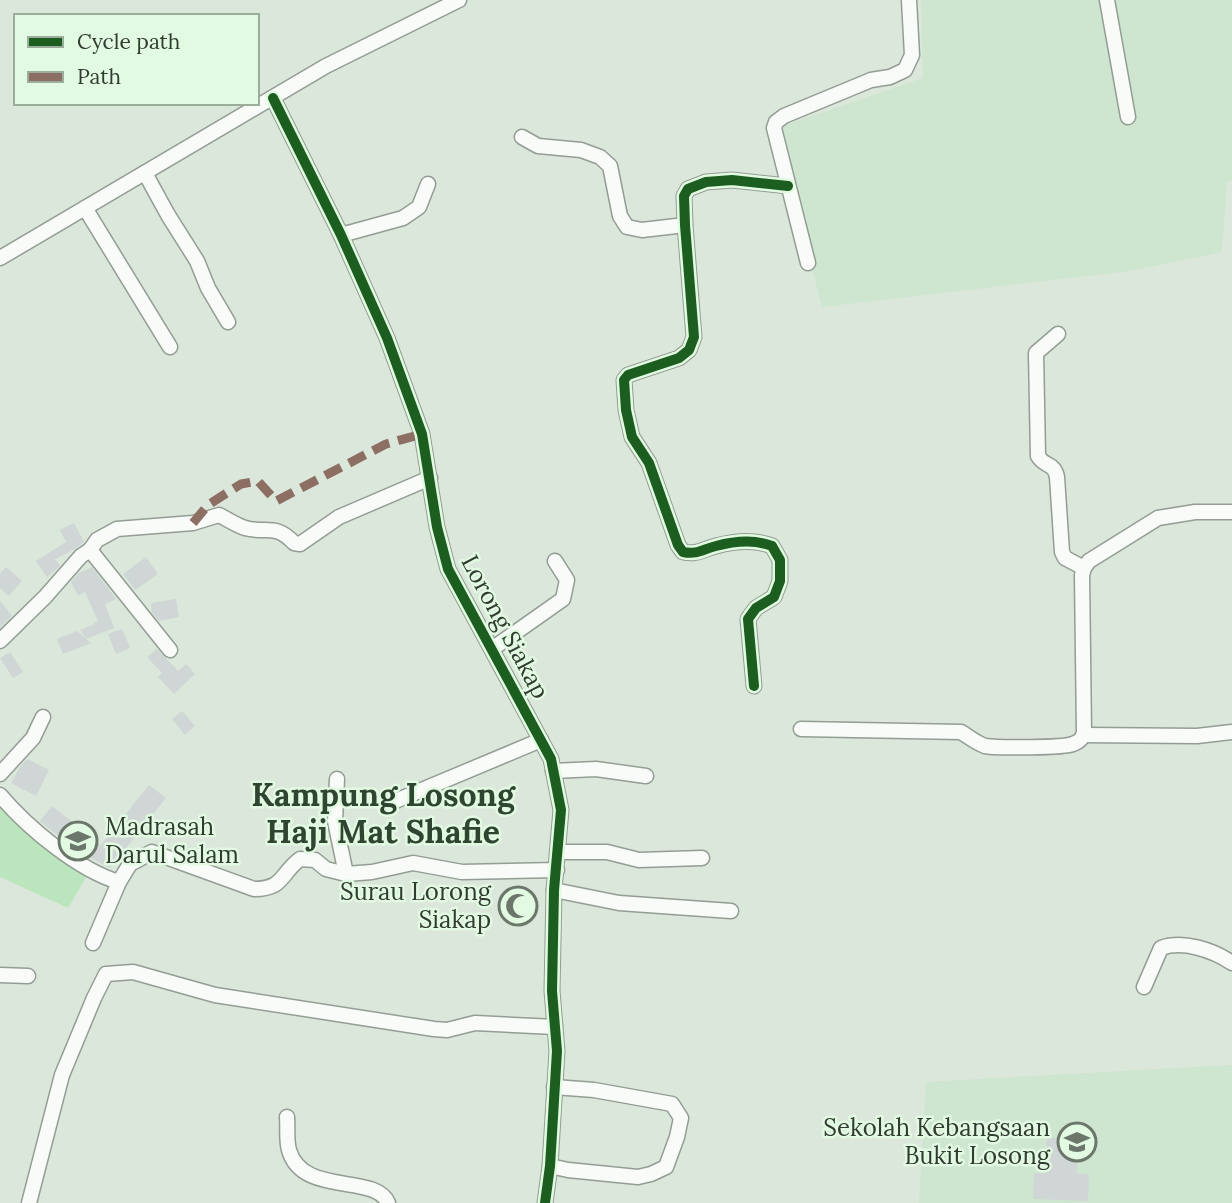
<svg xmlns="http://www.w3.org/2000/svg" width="1232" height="1203" font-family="Lora,serif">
	<rect width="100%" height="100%" fill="#dae7da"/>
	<g fill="#cee5cf">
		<polygon points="921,0 1232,0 1232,180 1227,182 1222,252 1129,271 822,307 777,128 923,78"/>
		<polygon points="1232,1065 1232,1203 919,1203 926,1082"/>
	</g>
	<polygon fill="#bbe5bd" points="0,805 88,874 68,908 0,877"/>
	<g fill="#d0d6d5">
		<polygon points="74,523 84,542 75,549 55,559 60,566 47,577 36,561 66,542 60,530"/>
		<polygon points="146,557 158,574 135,590 123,574"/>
		<polygon points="6,567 22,581 9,596 0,588 0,574"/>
		<polygon points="92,567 116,599 105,604 114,628 86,639 80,630 95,624 94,622 98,621 85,592 78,596 71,582 79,573"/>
		<polygon points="176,599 179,617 159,621 152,613 151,603"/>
		<polygon points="0,601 12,616 0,627"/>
		<polygon points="122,629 130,648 116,654 108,634"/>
		<polygon points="77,631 91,643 63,654 57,639"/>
		<polygon points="157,649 178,671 186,664 195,674 174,694 158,677 162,673 147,657"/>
		<polygon points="10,652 23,672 13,678 0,658"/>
		<polygon points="182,711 195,726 185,735 172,719"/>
		<polygon points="27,759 49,770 36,796 11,783 20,767"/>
		<polygon points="149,785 166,798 110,868 76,850 40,821 52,806 101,845"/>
		<polygon points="1047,1138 1078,1139 1077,1174 1089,1174 1088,1201 1033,1199 1034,1173 1045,1173"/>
	</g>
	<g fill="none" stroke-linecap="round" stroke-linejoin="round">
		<defs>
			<g id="minor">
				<polyline points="1107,0 1128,117"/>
				<polyline points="273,98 341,235 387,338 422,434 437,527 448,569 551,759 561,810 554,890 552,991 557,1051 550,1166 545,1203"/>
				<polyline points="522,137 538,146 581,150 600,157 610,166 620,216 627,227 642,230 685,225"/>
				<polyline points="145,173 168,215 197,261 208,288 228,322"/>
				<polyline points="85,208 170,347"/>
				<polyline points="341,235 403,218 419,207 428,184"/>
				<polyline points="0,258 326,66 459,0"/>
				<polyline points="808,263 774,128 776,122 784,116 871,80 890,77 905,70 912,55 909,0"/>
				<path d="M1058,334l-22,19 2,103c6,11 16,6 19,21l5,75 3,6 19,10"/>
				<path d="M90,550l7,-10 20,-11 76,-6 26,-8c8,4 17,10 26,13 22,6 30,-5 49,15l6,1 39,-27 91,-39"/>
				<polyline points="0,641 45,597 81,556 90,550 170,650"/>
				<polyline points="492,649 563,599 567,580 555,561"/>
				<path d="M754,686l-6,-67 8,-11 18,-11 6,-16v-21l-8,-14c-18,-7 -37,-5 -56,0 -13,3 -18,9 -33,6l-5,-7 -29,-82 -17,-26 -6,-27 -2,-30 4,-5 51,-17 10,-8 5,-13 -9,-112 -1,-29 4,-7 18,-7 26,-2 56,6"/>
				<path d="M801,729l160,3c8,5 15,11 24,14 12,2 78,2 88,-2 7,-3 9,-5 11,-11l-2,-158 2,-7 5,-7 69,-43 37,-6h37"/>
				<polyline points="1084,735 1197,736 1232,732"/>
				<polyline points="553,771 596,769 646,776"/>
				<polyline points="0,774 33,738 43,717"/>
				<polyline points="337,779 335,821 346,874"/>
				<path d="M0,795c27,32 78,75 119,87"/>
				<polyline points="393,802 541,740"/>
				<polyline points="558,852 607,852 639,860 702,858"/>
				<polyline points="554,890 619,903 731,911"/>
				<path d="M93,943l26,-61 11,-18 22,-12 102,37c30,0 26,-15 46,-30l15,1 11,9 20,5 26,-2 41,-9 49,9 95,-2"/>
				<polyline points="0,975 28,976"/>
				<path d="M1144,987l17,-39c22,-8 52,2 71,15"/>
				<path d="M287,1117c1,10 -1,23 2,33 13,47 87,23 99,53"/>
				<polyline points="550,1166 568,1170 638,1177 651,1174 666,1167 677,1137 681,1118 672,1104 594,1090 554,1087"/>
				<polyline points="29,1203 62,1075 94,998 106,974 133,972 215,995 434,1029 447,1030 475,1023 555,1027"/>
			</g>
		</defs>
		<use href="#minor" stroke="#939d94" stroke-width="17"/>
		<use href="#minor" stroke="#f9fbf9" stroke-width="14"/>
		<polyline stroke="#8d6e63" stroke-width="9" stroke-dasharray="18 9" stroke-linecap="butt" points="193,523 208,505 241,484 258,481 276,501 386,444 422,434"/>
		<defs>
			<g id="cycleway">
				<polyline points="273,98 341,235 387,338 422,434 437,527 448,569 551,759 561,810 554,890 552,991 557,1051 550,1166 545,1203"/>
				<path d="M754,686l-6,-67 8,-11 18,-11 6,-16v-21l-8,-14c-18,-7 -37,-5 -56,0 -13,3 -18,9 -33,6l-5,-7 -29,-82 -17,-26 -6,-27 -2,-30 4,-5 51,-17 10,-8 5,-13 -9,-112 -1,-29 4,-7 18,-7 26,-2 56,6"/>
			</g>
		</defs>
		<use href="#cycleway" stroke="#e1fae1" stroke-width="15"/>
		<use href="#cycleway" stroke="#1b5e20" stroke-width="10"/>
	</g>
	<defs>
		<symbol id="school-ring" viewBox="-11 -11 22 22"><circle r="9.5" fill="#e1fae1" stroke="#6c776c" stroke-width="1.5"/><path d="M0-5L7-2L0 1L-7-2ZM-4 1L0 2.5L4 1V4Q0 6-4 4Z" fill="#6c776c"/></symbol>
		<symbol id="mosque-ring" viewBox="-11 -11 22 22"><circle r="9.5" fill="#e1fae1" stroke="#6c776c" stroke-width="1.5"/><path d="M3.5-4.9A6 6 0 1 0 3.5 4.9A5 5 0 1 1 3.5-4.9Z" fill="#6c776c"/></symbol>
	</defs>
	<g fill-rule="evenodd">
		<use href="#school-ring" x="56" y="819" width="44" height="44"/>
		<use href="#mosque-ring" x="496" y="884" width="44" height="44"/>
		<use href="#school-ring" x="1055" y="1120" width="44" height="44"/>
	</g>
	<g text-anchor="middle" stroke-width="5" stroke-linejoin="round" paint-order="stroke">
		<g font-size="24" fill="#313b31" stroke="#e1fae1">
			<text transform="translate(505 627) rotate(62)" y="8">Lorong Siakap</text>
		</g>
		<g font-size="24" fill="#313b31" stroke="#e1fae1" text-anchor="end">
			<text x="105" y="835" text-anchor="start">Madrasah<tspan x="105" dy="28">Darul Salam</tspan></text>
			<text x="491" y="900">Surau Lorong<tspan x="491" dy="28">Siakap</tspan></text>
			<text x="1050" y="1136">Sekolah Kebangsaan<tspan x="1050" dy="28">Bukit Losong</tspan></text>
		</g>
		<g font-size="32" font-weight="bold" fill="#304531" stroke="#e1fae1">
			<text x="383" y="806">Kampung Losong<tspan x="383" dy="37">Haji Mat Shafie</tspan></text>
		</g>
	</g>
	<rect x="14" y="14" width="245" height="91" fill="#e1fae1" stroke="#9bae9b" stroke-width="2"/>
	<rect x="28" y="37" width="35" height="10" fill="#1b5e20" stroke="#9bae9b" stroke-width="2"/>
	<text x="77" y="49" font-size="21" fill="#313b31">Cycle path</text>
	<rect x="28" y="72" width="35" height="10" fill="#8d6e63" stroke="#9bae9b" stroke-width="2"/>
	<text x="77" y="84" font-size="21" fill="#313b31">Path</text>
</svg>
